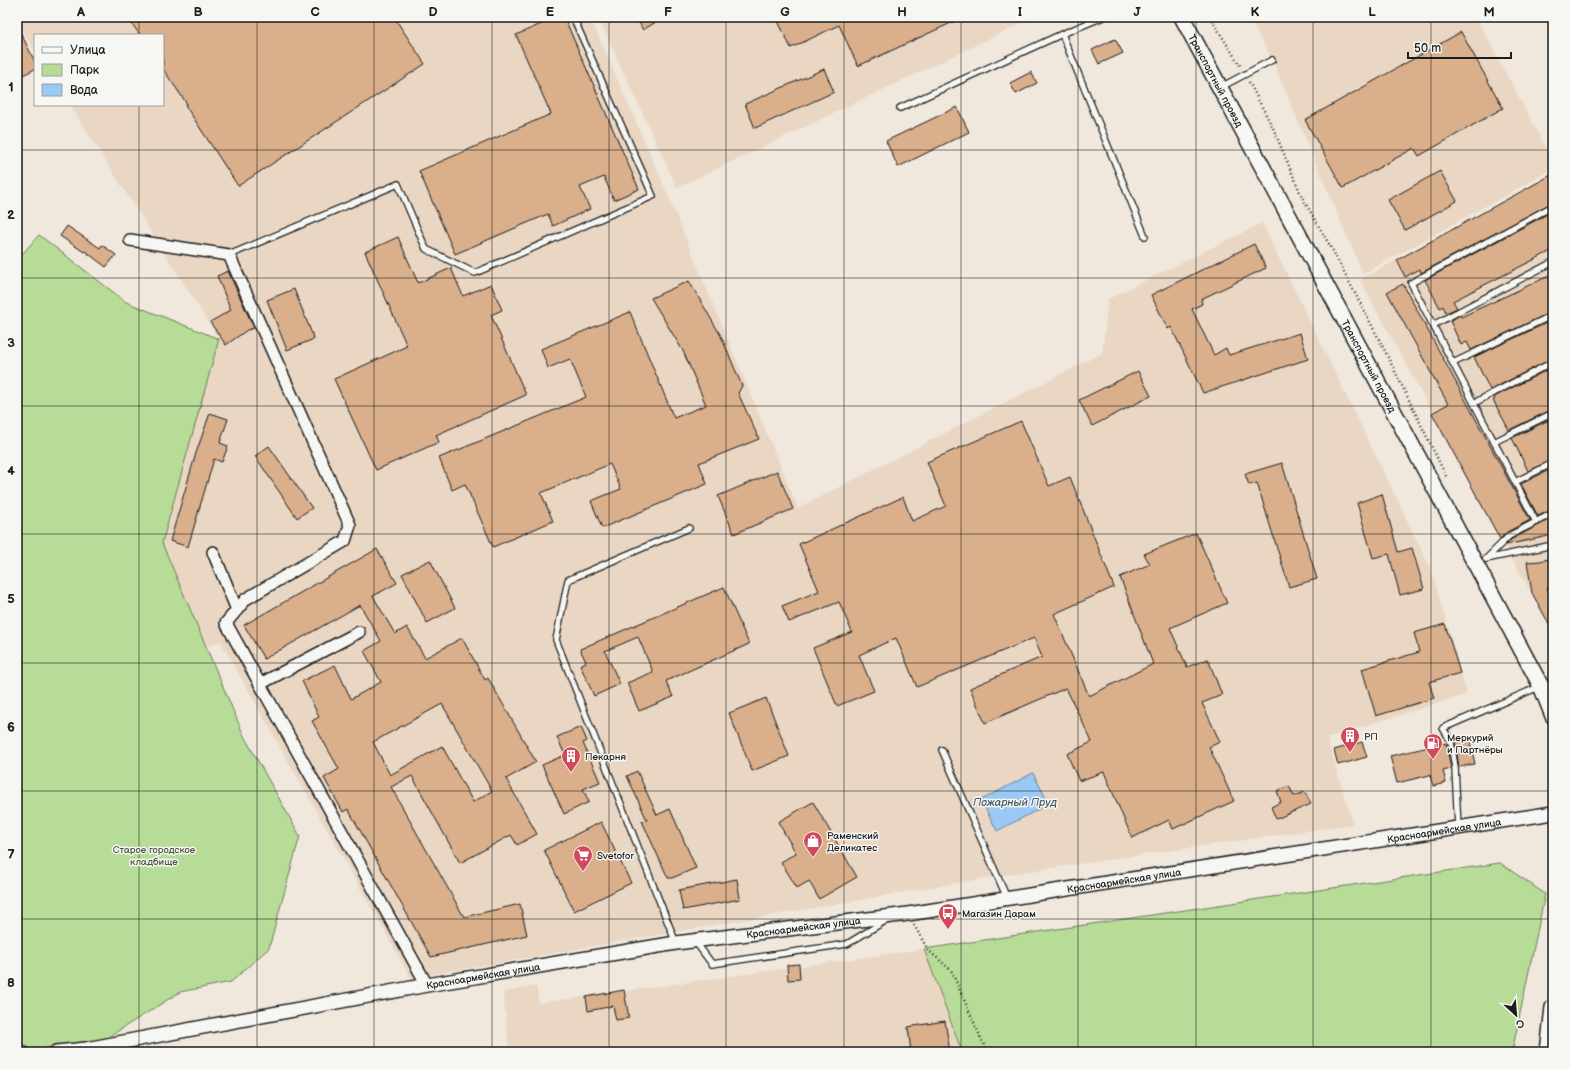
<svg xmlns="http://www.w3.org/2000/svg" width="1570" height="1069" font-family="'Balsamiq Sans',sans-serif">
	<rect width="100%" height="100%" fill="#f0e8dd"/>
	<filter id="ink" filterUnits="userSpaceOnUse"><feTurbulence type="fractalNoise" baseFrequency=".025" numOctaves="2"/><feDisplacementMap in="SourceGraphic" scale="8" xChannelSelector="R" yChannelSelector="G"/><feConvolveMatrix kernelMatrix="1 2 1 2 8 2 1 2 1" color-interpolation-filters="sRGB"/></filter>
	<g filter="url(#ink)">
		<g fill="#e9d7c4">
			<polygon points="17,17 590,17 659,174 798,508 1102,353 1108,299 1262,223 1431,569 1467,694 1327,738 1353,824 998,876 411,978 220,641 164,664 130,594 212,346 219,339 70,105 163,105 163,35 35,35 35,51 17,22"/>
			<polygon points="598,17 1035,17 677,188"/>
			<polygon points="1249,17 1476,17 1553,161 1553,169 1363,274 1272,60"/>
			<polygon points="1553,174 1553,631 1498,534 1360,280"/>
			<polygon points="924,949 962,1052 509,1052 503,992 536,986 539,1003"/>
		</g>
		<g fill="#b7dc97" stroke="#6a7c5a">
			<polygon points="39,235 126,302 219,339 162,543 244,736 300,836 269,948 231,982 180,992 97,1044 17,1050 17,260"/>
			<polygon points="1500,863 1545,894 1512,1052 962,1052 924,949"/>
		</g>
		<polygon fill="#9ac9f5" stroke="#68849e" points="1033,773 1049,804 997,831 981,800"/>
		<g fill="#daaf8b" stroke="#1c1c1c" fill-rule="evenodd">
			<polygon points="127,17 394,17 425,64 238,186 185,105 187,104 163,69 163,35 140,35"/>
			<polygon points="557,17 564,17 639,189 614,200 604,177 580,187 590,209 553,226 548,214 455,254 419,171 551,114 516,35"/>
			<polygon points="636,17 664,17 643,30"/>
			<polygon points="776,17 964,17 858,66 839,25 791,48"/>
			<polygon points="17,25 35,62 35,69 17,78"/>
			<polygon points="1461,32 1503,108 1419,156 1414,148 1343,188 1305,120"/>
			<polygon points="1115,39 1123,53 1099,64 1092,50"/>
			<polygon points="824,69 834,92 755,128 745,104"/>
			<polygon points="1031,72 1037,83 1016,94 1010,83"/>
			<polygon points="957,107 969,132 898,167 886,141"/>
			<polygon points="1440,171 1457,201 1405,230 1388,200"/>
			<polygon points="1553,174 1553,202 1421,273 1420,269 1405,277 1397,260"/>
			<polygon points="1553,211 1553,250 1453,301 1457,308 1446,313 1443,306 1440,308 1425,280"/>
			<polygon points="67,226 100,248 102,245 116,255 106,267 85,251 84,252 60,236"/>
			<polygon points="398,237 418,283 451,268 463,296 491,284 502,310 491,315 526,395 436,435 439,442 376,470 334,379 407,346 365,252"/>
			<polygon points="1254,244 1266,268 1201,299 1202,304 1192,309 1214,355 1226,348 1229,355 1300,333 1308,359 1203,393 1171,327 1168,329 1151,295"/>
			<polygon points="228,271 254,328 247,330 226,345 210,322 231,310 217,276"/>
			<polygon points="1553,274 1553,311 1471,350 1467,342 1461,345 1450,321 1460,315 1461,317"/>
			<polygon points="689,281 721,336 742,386 738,393 759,439 699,463 707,484 602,528 591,501 621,489 610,464 541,493 553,521 493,547 465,484 452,490 439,458 586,397 570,359 548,368 541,349 630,312 674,418 706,405 683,351 651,298"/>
			<polygon points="1403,284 1530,520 1507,532 1500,539 1432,413 1448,404 1387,292"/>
			<polygon points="294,289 314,339 287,350 267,300"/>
			<polygon points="1553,320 1553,358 1490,390 1474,357"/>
			<polygon points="1553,367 1553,409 1509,430 1493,400 1495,399 1494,397"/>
			<polygon points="1138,371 1151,396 1092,426 1079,400"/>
			<polygon points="210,413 228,419 220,443 228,446 222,462 214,459 188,547 170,541 196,453"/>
			<polygon points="1553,418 1553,459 1528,471 1512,438"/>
			<polygon points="1021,421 1049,486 1070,477 1114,587 1054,614 1089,696 1153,664 1120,577 1150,564 1144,554 1196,533 1227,603 1170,628 1187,667 1208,659 1222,695 1202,703 1220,742 1209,747 1234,801 1173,829 1169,820 1132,838 1104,772 1079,781 1067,754 1092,742 1066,688 985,723 970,688 1042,657 1034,638 917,687 896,638 859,655 874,691 837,706 813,648 852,632 839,602 789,622 782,606 819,591 799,544 903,497 912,521 946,506 927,462"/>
			<polygon points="269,446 312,508 297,518 255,456"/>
			<polygon points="1282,463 1317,579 1289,587 1257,483 1249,485 1245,474"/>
			<polygon points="1553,468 1553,509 1538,516 1521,484"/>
			<polygon points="777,471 793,509 734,534 718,496"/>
			<polygon points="1382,494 1398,552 1412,548 1424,589 1400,595 1389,554 1373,558 1357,503"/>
			<polygon points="1553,518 1553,535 1506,545 1512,539"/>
			<path d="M377,549l20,34 -24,13 22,38 12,-7 18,31 37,-20 23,42 3,-2 48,84 -30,17 31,55 -20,11 -6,-10 -51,28 -48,-87 -21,11 73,130 56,-13 7,31 -96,22 -83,-148 -5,3 -19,-34 15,-9 -27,-48 7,-4 -17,-36 33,-16 16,34 30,-17 -17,-31 17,-10 -21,-36 -96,54 -20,-34zM442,704l50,87 -19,11 -31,-56 -52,29 -17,-33z"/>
			<polygon points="1553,558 1553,587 1547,588 1553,599 1553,631 1532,593 1527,562 1540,561"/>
			<polygon points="430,560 455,608 427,623 402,574"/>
			<polygon points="724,587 749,644 666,681 673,697 639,711 627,683 653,672 638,637 605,651 620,684 594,696 580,665 586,662 580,649"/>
			<polygon points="1445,624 1460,673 1429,682 1434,698 1376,716 1362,669 1419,652 1414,633"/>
			<polygon points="766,698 789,756 752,771 729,713"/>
			<polygon points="581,727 587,741 583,743 600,782 583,789 589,802 564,814 542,765 565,755 557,737"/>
			<polygon points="1469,737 1475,764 1459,767 1455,741"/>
			<polygon points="1362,742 1367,757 1338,765 1334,750"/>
			<polygon points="1446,743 1451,769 1443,771 1446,783 1433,786 1430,775 1397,783 1390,756"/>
			<polygon points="637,771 657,815 670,809 696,868 672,878 668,878 642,821 647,820 627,776"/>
			<polygon points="1289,786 1294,796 1305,792 1311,804 1276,819 1271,807 1281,802 1277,791"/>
			<polygon points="813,802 857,877 819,899 809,881 797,888 781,862 796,853 778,822"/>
			<polygon points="601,822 631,883 574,911 544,850"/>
			<polygon points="737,879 740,899 683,910 679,890"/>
			<polygon points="799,964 800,979 788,980 787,965"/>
			<polygon points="624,990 629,1018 616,1020 613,1006 588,1011 586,997"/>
			<polygon points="945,1021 950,1052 911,1052 908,1027"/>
		</g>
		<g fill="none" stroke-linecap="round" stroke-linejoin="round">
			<defs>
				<g id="service">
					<polyline points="1062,34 1145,236"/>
					<polyline points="1221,87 1272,60"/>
					<polyline points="900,108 1062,34 1103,17"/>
					<polyline points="229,255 398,184 426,249 475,273 653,196 573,17"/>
					<polyline points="1433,325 1553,262"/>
					<polyline points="1453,363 1553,315"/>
					<polyline points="1474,403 1553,362"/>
					<polyline points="1494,442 1553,413"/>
					<polyline points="1515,482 1553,463"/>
					<polyline points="1536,522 1411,283 1553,206"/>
					<polyline points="1486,559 1509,536 1553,513"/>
					<polyline points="1486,559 1553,545"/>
					<polyline points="942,750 1007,898"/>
					<polyline points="1458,827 1455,768 1451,742 1443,728 1541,686"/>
					<polyline points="695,941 712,964 847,944 885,921"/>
					<polyline points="676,943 556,640 568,580 689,528"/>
					<polyline points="25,1052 25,1050"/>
				</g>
				<g id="minor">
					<polyline points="130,240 229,255 350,525 345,541 246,599 226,623 427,985"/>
					<polyline points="213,552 237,610"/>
					<polyline points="260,684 359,632"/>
				</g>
				<g id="tertiary">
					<path id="s1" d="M56,1052l30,-3 341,-64 249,-42 232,-29 645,-101"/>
				</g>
				<g id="secondary">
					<path id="s2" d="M1182,17l359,669 12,30"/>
					<polyline points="1548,1052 1553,1007"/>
				</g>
			</defs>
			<use href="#service" stroke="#1c1c1c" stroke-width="8"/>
			<use href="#minor" stroke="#1c1c1c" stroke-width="14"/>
			<use href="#tertiary" stroke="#1c1c1c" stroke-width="16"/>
			<use href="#secondary" stroke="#1c1c1c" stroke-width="18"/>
			<g stroke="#1c1c1c" stroke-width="2.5" stroke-dasharray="1 3" stroke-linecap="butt">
				<polyline points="1210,17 1241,67"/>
				<polyline points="1249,82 1274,130 1302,197 1333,251 1384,349 1447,478"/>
				<polyline points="914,925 928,950 951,970 987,1052"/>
			</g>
			<use href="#service" stroke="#f6f6f2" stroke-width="5.5"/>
			<use href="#minor" stroke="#f6f6f2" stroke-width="11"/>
			<use href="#tertiary" stroke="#f6f6f2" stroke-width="13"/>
			<use href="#secondary" stroke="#f6f6f2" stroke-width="15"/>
		</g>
	</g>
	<path fill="none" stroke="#1c1c1c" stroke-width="1" stroke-opacity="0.55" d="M139,17v18M257,17v1035M374,17v1035M492,17v1035M609,17v1035M726,17v1035M844,17v1035M961,17v1035M1078,17v1035M1196,17v1035M1313,17v1035M1431,17v1035M139,105v947M17,150h1536M17,278h1536M17,406h1536M17,534h1536M17,663h1536M17,791h1536M17,919h1536"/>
	<defs>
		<symbol id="building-pin" viewBox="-11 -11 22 30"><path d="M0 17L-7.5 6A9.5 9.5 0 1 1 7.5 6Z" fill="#d1495b" stroke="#f6f6f2"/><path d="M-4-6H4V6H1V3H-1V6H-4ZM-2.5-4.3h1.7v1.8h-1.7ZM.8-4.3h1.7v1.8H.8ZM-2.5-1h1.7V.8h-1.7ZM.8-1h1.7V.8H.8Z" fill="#fff"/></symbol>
		<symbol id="fuel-pin" viewBox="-11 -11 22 30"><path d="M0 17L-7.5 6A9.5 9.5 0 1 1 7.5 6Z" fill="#d1495b" stroke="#f6f6f2"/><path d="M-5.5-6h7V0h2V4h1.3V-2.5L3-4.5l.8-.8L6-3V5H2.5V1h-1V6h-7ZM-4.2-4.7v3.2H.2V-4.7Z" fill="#fff"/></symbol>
		<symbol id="shop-pin" viewBox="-11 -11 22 30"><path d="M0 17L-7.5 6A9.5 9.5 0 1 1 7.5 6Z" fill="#d1495b" stroke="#f6f6f2"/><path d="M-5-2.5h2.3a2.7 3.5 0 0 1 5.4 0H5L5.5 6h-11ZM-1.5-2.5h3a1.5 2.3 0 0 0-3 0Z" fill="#fff"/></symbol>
		<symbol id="supermarket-pin" viewBox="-11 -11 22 30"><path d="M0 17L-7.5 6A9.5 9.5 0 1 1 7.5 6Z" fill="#d1495b" stroke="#f6f6f2"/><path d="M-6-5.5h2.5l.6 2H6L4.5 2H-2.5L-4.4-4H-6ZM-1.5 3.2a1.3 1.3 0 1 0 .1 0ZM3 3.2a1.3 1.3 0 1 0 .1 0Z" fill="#fff"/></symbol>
		<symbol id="bus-pin" viewBox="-11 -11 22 30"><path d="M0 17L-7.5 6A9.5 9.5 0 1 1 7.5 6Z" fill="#d1495b" stroke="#f6f6f2"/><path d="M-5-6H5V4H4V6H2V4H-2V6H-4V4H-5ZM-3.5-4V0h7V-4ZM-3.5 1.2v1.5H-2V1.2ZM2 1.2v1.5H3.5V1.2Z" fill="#fff"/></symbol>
	</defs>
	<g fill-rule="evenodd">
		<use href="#building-pin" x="1339" y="725" width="22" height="30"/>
		<use href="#fuel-pin" x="1422" y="732" width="22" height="30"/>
		<use href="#building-pin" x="560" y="745" width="22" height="30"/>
		<use href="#shop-pin" x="802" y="830" width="22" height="30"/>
		<use href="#supermarket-pin" x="572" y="844" width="22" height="30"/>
		<use href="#bus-pin" x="937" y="902" width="22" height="30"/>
	</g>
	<g text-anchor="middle" stroke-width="3" stroke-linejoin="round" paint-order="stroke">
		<g font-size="10" fill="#1c1c1c" stroke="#f6f6f2">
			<text dy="4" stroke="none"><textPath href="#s2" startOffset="72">Транспортный проезд</textPath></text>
			<text dy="4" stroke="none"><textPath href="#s2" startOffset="396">Транспортный проезд</textPath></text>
			<text dy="4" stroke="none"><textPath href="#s1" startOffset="1406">Красноармейская улица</textPath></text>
			<text dy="4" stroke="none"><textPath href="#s1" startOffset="1082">Красноармейская улица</textPath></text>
			<text dy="4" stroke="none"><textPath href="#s1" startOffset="758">Красноармейская улица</textPath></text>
			<text dy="4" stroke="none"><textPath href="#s1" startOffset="434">Красноармейская улица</textPath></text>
		</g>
		<g font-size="10" fill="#1c1c1c" stroke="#f6f6f2" text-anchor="start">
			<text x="1364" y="740">РП</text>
			<text x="1447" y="741">Меркурий<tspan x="1447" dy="12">и Партнёры</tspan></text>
			<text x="585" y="760">Пекарня</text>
			<text x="827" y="839">Раменский<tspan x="827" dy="12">Деликатес</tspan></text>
			<text x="597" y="859">Svetofor</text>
			<text x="962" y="917">Магазин Дарам</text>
		</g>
		<g font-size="10" fill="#4a5641" stroke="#f6f6f2">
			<text x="154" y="853">Старое городское<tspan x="154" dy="12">кладбище</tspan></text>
		</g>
		<g font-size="11" font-style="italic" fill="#485968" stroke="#f6f6f2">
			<text x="1015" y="806">Пожарный Пруд</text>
		</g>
	</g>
	<rect width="1570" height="1069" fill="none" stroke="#f6f6f2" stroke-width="44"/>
	<rect x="34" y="34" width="130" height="72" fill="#f6f6f2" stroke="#9f9f9c"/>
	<rect x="42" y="47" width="20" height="6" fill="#f6f6f2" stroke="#9f9f9c"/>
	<text x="70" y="54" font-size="12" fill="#1c1c1c">Улица</text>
	<rect x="42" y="64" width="20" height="12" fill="#b7dc97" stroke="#9f9f9c"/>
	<text x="70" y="74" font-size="12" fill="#1c1c1c">Парк</text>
	<rect x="42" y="84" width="20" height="12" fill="#9ac9f5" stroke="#9f9f9c"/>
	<text x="70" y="94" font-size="12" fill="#1c1c1c">Вода</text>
	<g transform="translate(1516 1015) rotate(154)" stroke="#f6f6f2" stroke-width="3" paint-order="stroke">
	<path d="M0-3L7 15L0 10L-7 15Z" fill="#1c1c1c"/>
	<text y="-6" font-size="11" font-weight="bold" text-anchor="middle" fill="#1c1c1c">С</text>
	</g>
	<path d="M1408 52v6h103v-6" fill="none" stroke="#1c1c1c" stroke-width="2"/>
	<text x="1414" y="52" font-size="12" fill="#1c1c1c" stroke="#f6f6f2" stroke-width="3" paint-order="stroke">50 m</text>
	<rect x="22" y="22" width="1526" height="1025" fill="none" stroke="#1c1c1c" stroke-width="1.5"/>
	<g font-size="13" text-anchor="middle" font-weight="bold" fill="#1c1c1c">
		<text x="81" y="16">A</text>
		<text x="198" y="16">B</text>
		<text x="315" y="16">C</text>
		<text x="433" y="16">D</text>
		<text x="550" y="16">E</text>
		<text x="668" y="16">F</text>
		<text x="785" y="16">G</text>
		<text x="902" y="16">H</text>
		<text x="1020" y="16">I</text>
		<text x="1137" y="16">J</text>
		<text x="1255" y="16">K</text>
		<text x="1372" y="16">L</text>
		<text x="1489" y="16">M</text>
		<text x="11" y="91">1</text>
		<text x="11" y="219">2</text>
		<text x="11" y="347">3</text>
		<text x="11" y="475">4</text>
		<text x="11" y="603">5</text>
		<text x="11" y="731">6</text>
		<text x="11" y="859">7</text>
		<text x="11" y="987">8</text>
	</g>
</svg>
